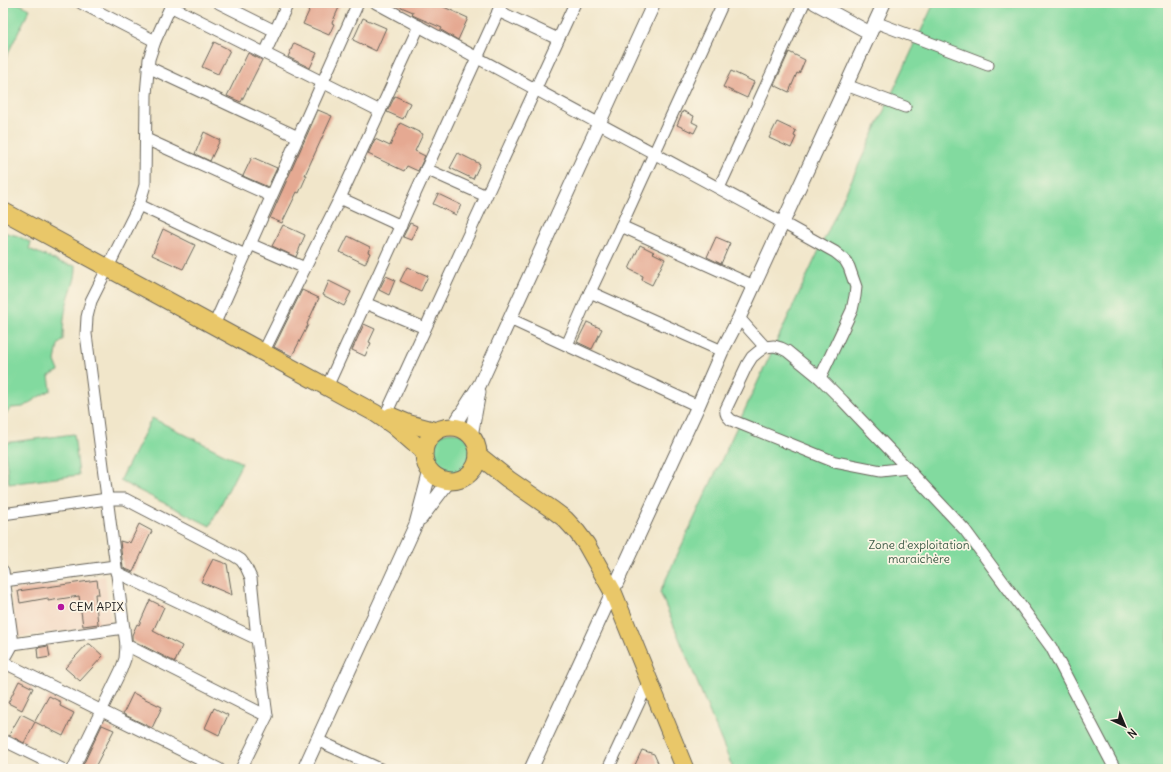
<svg xmlns="http://www.w3.org/2000/svg" width="1171" height="772" font-family="Delius,sans-serif">
	<rect width="100%" height="100%" fill="#fcf5e5"/>
	<filter id="ink" filterUnits="userSpaceOnUse"><feTurbulence type="fractalNoise" baseFrequency=".025" numOctaves="2"/><feDisplacementMap in="SourceGraphic" scale="8" xChannelSelector="R" yChannelSelector="G"/><feConvolveMatrix kernelMatrix="1 2 1 2 8 2 1 2 1" color-interpolation-filters="sRGB"/></filter>
	<filter id="wash" filterUnits="userSpaceOnUse"><feTurbulence type="fractalNoise" baseFrequency=".012" numOctaves="4" result="noise"/><feDisplacementMap in="SourceGraphic" scale="16" xChannelSelector="R" yChannelSelector="G"/><feGaussianBlur stdDeviation="0.9" result="paint"/><feColorMatrix in="noise" values="0 0 0 0 0 0 0 0 0 0 0 0 0 0 0 0 0 1.4 0 .05"/><feComposite in="paint" operator="in"/></filter>
	<g filter="url(#wash)">
		<rect width="100%" height="100%" fill="#f1e6ca"/>
		<polygon fill="#f2d4be" points="105,576 111,625 17,637 11,589"/>
		<g fill="#82da9f" stroke="#4f7b5e">
			<polygon points="3,3 18,3 30,9 3,63"/>
			<polygon points="934,3 1168,3 1168,769 733,769 660,592"/>
			<path d="M3,232l15,4 13,7 -2,6 33,14 14,3c0,13 -3,18 -7,30 -5,16 -6,28 -6,44l-5,5 -3,16 4,10 -10,5 2,14 -11,6 -17,11 -12,1 -6,7 -2,-1z"/>
			<polygon points="152,418 242,463 210,526 120,481"/>
			<circle cx="451" cy="453" r="21"/>
			<polygon points="74,434 79,475 9,484 4,443"/>
		</g>
		<g id="blocks">
			<g fill="#e5a992">
				<polygon points="311,3 341,3 332,23 334,24 329,35 303,24 309,11 308,10"/>
				<polygon points="392,3 435,3 468,18 458,40 441,30 442,28 412,15 413,12"/>
				<polygon points="363,18 386,28 376,51 353,40"/>
				<polygon points="214,42 230,50 218,74 202,67"/>
				<polygon points="294,43 317,53 310,68 288,57"/>
				<polygon points="789,52 805,60 799,74 797,73 789,92 774,85"/>
				<polygon points="248,53 262,60 241,102 227,96"/>
				<polygon points="731,71 754,82 747,98 723,87"/>
				<polygon points="395,96 410,103 403,119 387,112"/>
				<polygon points="318,110 332,116 305,175 307,175 299,193 297,192 282,223 270,218"/>
				<polygon points="683,111 694,116 692,122 698,125 694,133 677,125"/>
				<polygon points="777,122 796,131 794,136 796,137 791,148 769,138"/>
				<polygon points="400,123 423,134 415,151 425,156 418,171 407,166 404,171 368,154 375,139 390,146"/>
				<polygon points="204,132 220,140 210,161 195,154"/>
				<polygon points="458,153 480,164 473,179 450,168"/>
				<polygon points="252,157 277,168 268,187 243,176"/>
				<polygon points="438,194 461,205 456,215 433,204"/>
				<polygon points="410,223 417,226 411,240 403,237"/>
				<polygon points="283,225 305,235 296,257 272,246"/>
				<polygon points="163,229 195,245 183,269 152,255"/>
				<polygon points="348,236 370,247 368,252 370,253 365,264 340,252"/>
				<polygon points="716,237 730,243 721,264 707,257"/>
				<polygon points="640,245 654,252 653,253 665,259 652,285 642,280 643,276 629,269"/>
				<polygon points="407,267 428,276 421,291 400,281"/>
				<polygon points="386,276 395,280 389,295 379,290"/>
				<polygon points="329,281 351,292 344,306 323,295"/>
				<polygon points="302,290 319,298 307,324 308,325 292,356 274,347"/>
				<polygon points="587,322 602,329 592,349 577,342"/>
				<polygon points="364,324 375,329 369,342 371,343 365,356 352,350"/>
				<polygon points="139,524 152,531 133,572 123,568 120,541 127,543 128,541 130,543"/>
				<polygon points="213,559 227,564 232,595 201,582"/>
				<polygon points="97,580 99,594 95,594 98,624 83,626 79,596 48,601 48,598 20,603 18,591"/>
				<polygon points="150,600 164,607 153,631 182,646 175,662 132,640 132,635 137,624 139,625"/>
				<polygon points="87,644 90,644 103,656 80,681 65,668"/>
				<polygon points="48,646 50,657 38,659 37,648"/>
				<polygon points="19,681 33,688 22,710 8,703"/>
				<polygon points="133,693 162,707 152,728 123,714"/>
				<polygon points="49,696 61,702 60,706 74,713 63,736 35,722 24,743 9,735 21,714 35,721"/>
				<polygon points="214,708 228,715 219,735 205,728"/>
				<polygon points="102,725 114,730 94,769 81,769"/>
				<polygon points="642,750 654,754 658,763 658,769 639,769 634,767"/>
			</g>
		</g>
	</g>
	<g filter="url(#ink)">
		<use href="#blocks" fill-opacity="0" stroke="#676359" stroke-width="1"/>
		<g fill="none" stroke-linecap="round" stroke-linejoin="round">
			<defs>
				<g id="minor">
					<polyline points="81,3 155,41"/>
					<polyline points="219,3 275,31"/>
					<polyline points="376,3 783,223 835,252 845,260 849,267 856,287 855,296 852,310 820,378"/>
					<polyline points="170,6 380,111"/>
					<polyline points="498,11 558,39"/>
					<polyline points="875,22 988,65"/>
					<polyline points="265,53 288,3"/>
					<polyline points="148,67 298,137"/>
					<polyline points="846,85 905,107"/>
					<polyline points="146,139 271,196"/>
					<polyline points="426,169 486,196"/>
					<polyline points="719,188 804,3"/>
					<polyline points="340,198 401,226"/>
					<polyline points="139,205 245,255"/>
					<polyline points="621,226 754,286"/>
					<polyline points="250,244 305,268"/>
					<polyline points="590,292 722,351"/>
					<polyline points="365,303 425,328"/>
					<polyline points="739,318 765,347"/>
					<polyline points="510,319 698,406"/>
					<polyline points="214,325 358,3"/>
					<polyline points="567,345 590,292 621,226 723,3"/>
					<polyline points="264,351 305,268 340,198 419,26"/>
					<polyline points="327,387 502,3"/>
					<polyline points="386,414 575,3"/>
					<path d="M907,468l-26,3 -46,-9 -104,-42c-4,-4 -6,-6 -5,-11l21,-44 5,-8 6,-5 7,-5 9,-1 7,2 6,3 33,27 23,23 64,67 58,62 86,117 64,122"/>
					<polyline points="3,514 107,499 125,499 233,555 241,560 246,567 251,578 257,639 267,716 241,769"/>
					<polyline points="3,571 13,644 3,662 219,769"/>
					<polyline points="116,572 257,639"/>
					<polyline points="4,581 115,566"/>
					<polyline points="13,644 124,628"/>
					<polyline points="126,645 267,716"/>
					<polyline points="3,740 62,769"/>
					<polyline points="317,740 380,769"/>
					<polyline points="73,769 121,670 125,659 126,645 86,334 87,317 91,301 139,205 145,185 146,95 149,59 155,41 172,3"/>
					<polyline points="608,769 649,681"/>
				</g>
				<g id="tertiary">
					<polyline points="815,3 870,33"/>
					<polyline points="453,427 480,384 654,3"/>
					<polyline points="471,436 479,392"/>
					<polyline points="421,518 449,481"/>
					<polyline points="304,769 416,524 430,471"/>
					<polyline points="531,769 698,406 722,351 739,318 884,3"/>
				</g>
				<g id="primary">
					<polyline points="3,211 375,413 394,426 424,452"/>
					<polyline points="391,416 410,424 436,431"/>
					<circle cx="451" cy="454" r="27"/>
					<polyline points="478,455 508,479 553,510 565,519 577,532 586,544 613,592 685,769"/>
				</g>
			</defs>
			<use href="#minor" stroke="#676359" stroke-width="13"/>
			<use href="#tertiary" stroke="#676359" stroke-width="15"/>
			<use href="#primary" stroke="#676359" stroke-width="19"/>
			<use href="#minor" stroke="#fff" stroke-width="11"/>
			<use href="#tertiary" stroke="#fff" stroke-width="13"/>
			<use href="#primary" stroke="#e9c769" stroke-width="17"/>
		</g>
	</g>
	<circle fill="#b5179e" stroke="#fcf5e5" stroke-width="1.5" cx="61" cy="607" r="4"/>
	<g text-anchor="middle" stroke-width="3.5" stroke-linejoin="round" paint-order="stroke">
		<g font-size="12" fill="#405e4a" stroke="#fcf5e5">
			<text x="919" y="549">Zone d'exploitation<tspan x="919" dy="14">maraichère</tspan></text>
		</g>
		<g font-size="12" fill="#1c1c1c" stroke="#fcf5e5" text-anchor="start">
			<text x="69" y="611">CEM APIX</text>
		</g>
	</g>
	<rect width="1171" height="772" fill="none" stroke="#fcf5e5" stroke-width="16"/>
	<g transform="translate(1125 726) rotate(136)" stroke="#fcf5e5" stroke-width="3" paint-order="stroke">
	<path d="M0-3L7 15L0 10L-7 15Z" fill="#1c1c1c"/>
	<text y="-6" font-size="11" font-weight="bold" text-anchor="middle" fill="#1c1c1c">N</text>
	</g>
</svg>
